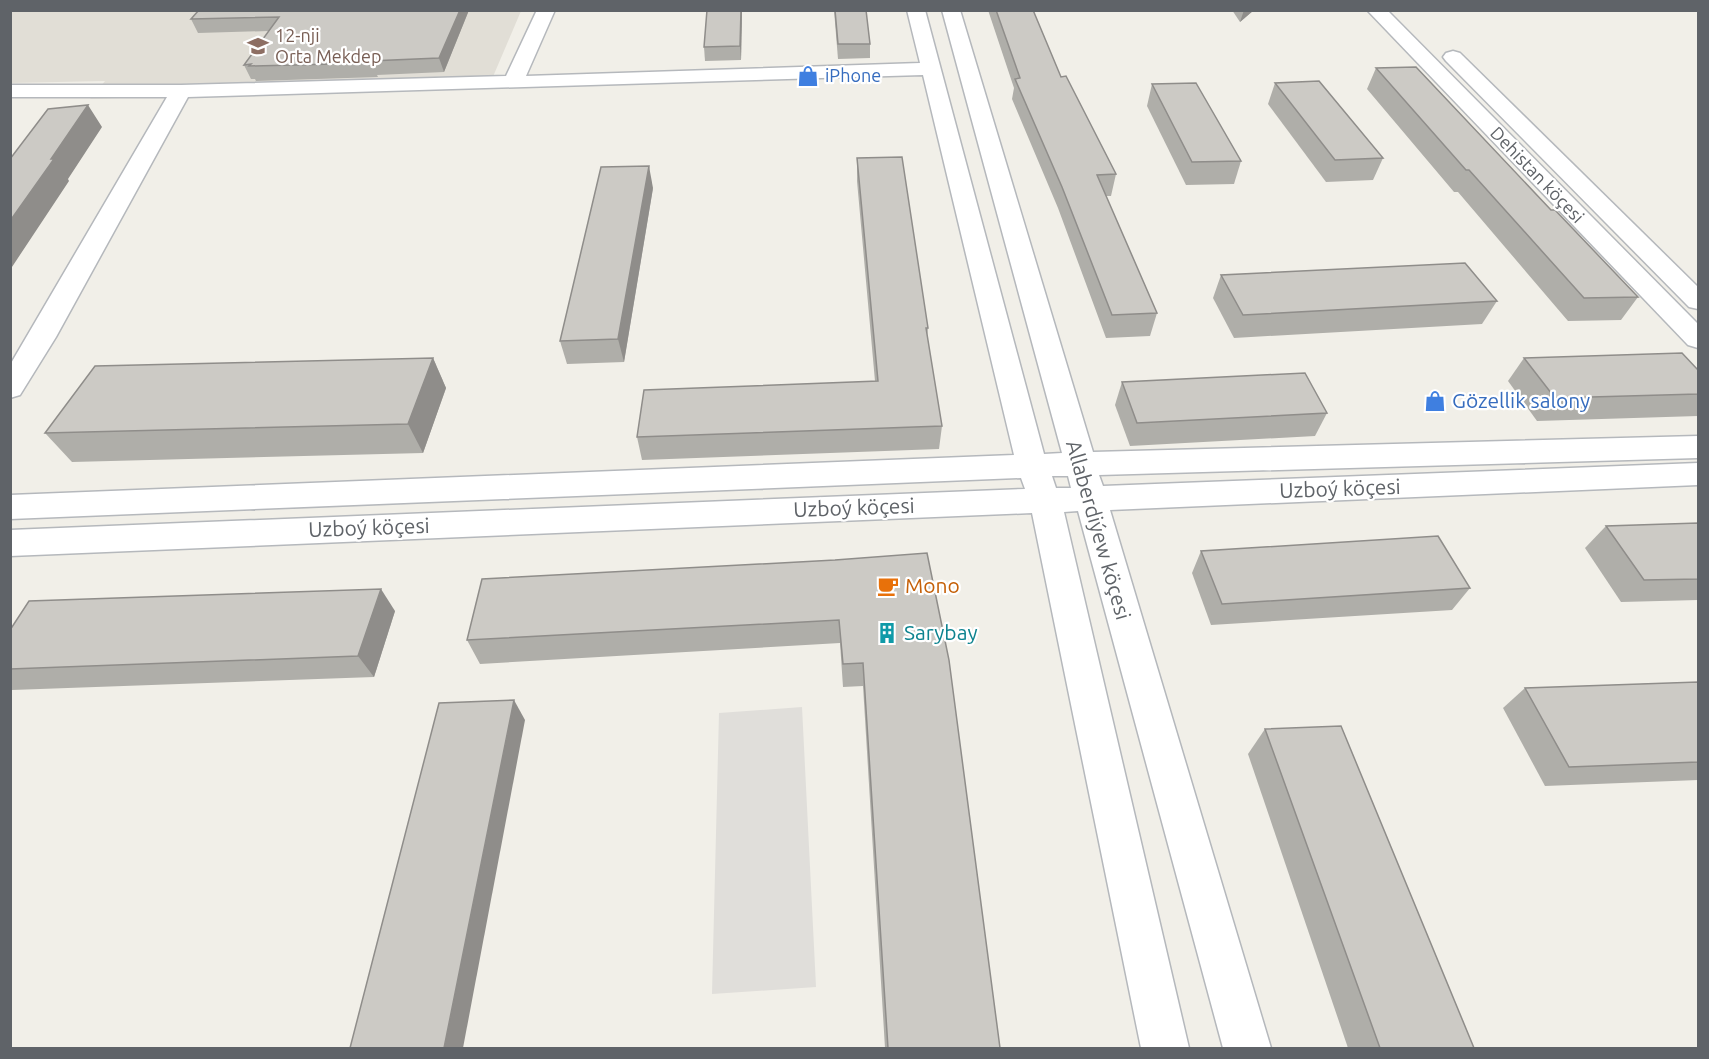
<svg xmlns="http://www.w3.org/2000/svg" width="1709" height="1059" font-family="Ubuntu,sans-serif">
	<rect width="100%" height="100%" fill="#f1efe8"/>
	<polygon fill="#e0deda" points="802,707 816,987 712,994 719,713"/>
	<polygon fill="#e1ded6" points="10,11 521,11 489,86 90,99 105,81 11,83"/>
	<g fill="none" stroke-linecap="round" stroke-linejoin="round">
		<defs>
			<g id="minor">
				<path d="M537,10h18l-29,66 394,-13 -13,-53h18l119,444 18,-1 -120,-443h18l133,442 605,-16v22l-599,17 4,11 595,-23v22l-588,25 161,538h-48l-145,-537 -14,1 125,536h-48l-109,-535 -1022,43v-26l1015,-41 -4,-11 -1011,41v-24l1004,-40 -91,-380 -735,22 -132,240 -36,58 -10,3v-33l157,-268h-157v-12h171l325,-9zM1052,476h16l3,12h-15z"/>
				<polygon points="1367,10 1387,10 1698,324 1698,348 1688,345"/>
				<polygon points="1453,51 1460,53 1698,287 1698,309 1689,307 1446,61 1443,57 1446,53"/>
			</g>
		</defs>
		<use href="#minor" stroke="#b5b8bc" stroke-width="3"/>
		<use href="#minor" fill="#fff" fill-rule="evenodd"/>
	</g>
	<g fill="#afaea9">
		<polygon points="469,10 444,72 377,75 378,77 256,81 255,79 251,79 244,65 269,31 198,33 191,19"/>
		<polygon points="582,10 616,10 583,12"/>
		<polygon points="742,10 741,60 705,61 704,47"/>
		<polygon points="834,10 866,10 870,44 870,58 838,59"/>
		<polygon points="988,10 1033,10 1061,77 1116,174 1111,196 1106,196 1157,313 1150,336 1106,338 1058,208 1012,99 1014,88"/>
		<polygon points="1232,10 1254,10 1240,22"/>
		<polygon points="1376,68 1551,210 1638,297 1621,320 1568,321 1458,192 1454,192 1367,89"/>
		<polygon points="1275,83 1383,158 1373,180 1326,182 1268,104"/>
		<polygon points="1152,84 1241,161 1234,184 1186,185 1147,106"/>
		<polygon points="857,158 928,328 927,337 942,426 939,449 642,460 637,437 875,381 857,181"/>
		<polygon points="653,188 624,362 567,364 560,341"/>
		<polygon points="1221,275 1497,301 1482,324 1234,338 1213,298"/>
		<polygon points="433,358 446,388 423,453 72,462 45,433"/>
		<polygon points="1524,358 1698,370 1698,416 1537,421 1508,381"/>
		<polygon points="1122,382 1327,413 1315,436 1130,446 1115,405"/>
		<polygon points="1698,523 1698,600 1621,602 1585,548 1606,526"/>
		<polygon points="1201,551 1470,588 1452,610 1211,625 1192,573"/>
		<polygon points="835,560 1000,1048 885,1048 863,686 843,687 840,643 480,664 467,640"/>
		<polygon points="395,611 374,677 12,690 10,689 10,630"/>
		<polygon points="1698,682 1698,780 1545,786 1503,708 1525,688"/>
		<polygon points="1265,729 1474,1048 1348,1048 1248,754"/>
	</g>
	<g fill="#8f8d8a">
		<polygon points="460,10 469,10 444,72 439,58"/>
		<polygon points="741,10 742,10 741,60 740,46"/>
		<polygon points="1244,10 1254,10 1240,22"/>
		<polygon points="88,105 102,127 68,179 69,181 10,270 10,221 51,159"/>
		<polygon points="649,166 653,188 624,362 618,339"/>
		<polygon points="433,358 446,388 423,453 408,424"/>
		<polygon points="381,589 395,611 374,677 358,656"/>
		<polygon points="514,700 525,720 463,1048 444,1048"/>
	</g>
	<g fill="#cccac5" stroke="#8f8d8a" stroke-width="1.5">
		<polygon points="199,10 460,10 439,58 370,61 372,63 249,66 251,64 244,65 279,17 191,19"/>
		<polygon points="707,10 741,10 740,46 704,47"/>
		<polygon points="835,10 866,10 870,44 838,44"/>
		<polygon points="996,10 1033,10 1061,77 1066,76 1116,174 1097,175 1157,313 1112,315 1062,187 1015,79 1020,78"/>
		<polygon points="1416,67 1551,210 1555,210 1638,297 1584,298 1469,170 1466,170 1376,68"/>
		<polygon points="1319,81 1383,158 1335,160 1275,83"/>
		<polygon points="1196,83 1241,161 1192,162 1152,84"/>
		<polygon points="88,105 51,159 54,159 10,221 10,159 48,109"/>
		<polygon points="902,157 928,328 926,328 942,426 637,437 644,390 878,381 857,158"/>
		<polygon points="649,166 618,339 560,341 601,167"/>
		<polygon points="1465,263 1497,301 1243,315 1221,275"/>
		<polygon points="1682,353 1698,370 1698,394 1555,398 1524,358"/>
		<polygon points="433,358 408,424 45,433 95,366"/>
		<polygon points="1305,373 1327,413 1137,423 1122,382"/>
		<polygon points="1698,523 1698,579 1644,580 1606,526"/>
		<polygon points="1438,536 1470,588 1222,604 1201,551"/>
		<polygon points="927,553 949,660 1000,1048 888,1048 863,663 843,664 839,620 467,640 482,579 835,560"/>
		<polygon points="381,589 358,656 10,669 10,630 29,601"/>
		<polygon points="1698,682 1698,762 1569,767 1525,688"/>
		<polygon points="514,700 444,1048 350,1048 439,703"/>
		<polygon points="1341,726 1474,1048 1380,1048 1265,729"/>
	</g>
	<defs>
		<symbol id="school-bare" viewBox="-9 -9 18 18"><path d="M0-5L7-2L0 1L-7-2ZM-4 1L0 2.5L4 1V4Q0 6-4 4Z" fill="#8d6e63" stroke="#fff" stroke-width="2.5" paint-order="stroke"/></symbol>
		<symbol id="shop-bare" viewBox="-9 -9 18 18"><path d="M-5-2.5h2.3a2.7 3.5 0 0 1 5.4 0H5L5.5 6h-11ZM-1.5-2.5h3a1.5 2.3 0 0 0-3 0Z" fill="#3f7fe0" stroke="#fff" stroke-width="2.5" paint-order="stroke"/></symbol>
		<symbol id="cafe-bare" viewBox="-9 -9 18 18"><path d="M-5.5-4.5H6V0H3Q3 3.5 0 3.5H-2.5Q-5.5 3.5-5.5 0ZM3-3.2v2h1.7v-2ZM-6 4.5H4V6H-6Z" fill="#e8710a" stroke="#fff" stroke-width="2.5" paint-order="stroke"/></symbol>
		<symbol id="building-bare" viewBox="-9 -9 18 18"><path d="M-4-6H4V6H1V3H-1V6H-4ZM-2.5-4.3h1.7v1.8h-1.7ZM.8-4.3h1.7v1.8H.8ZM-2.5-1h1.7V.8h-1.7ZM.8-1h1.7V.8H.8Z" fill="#0f9aa8" stroke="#fff" stroke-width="2.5" paint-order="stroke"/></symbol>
	</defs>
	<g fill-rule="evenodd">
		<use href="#school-bare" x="243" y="31" width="30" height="30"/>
		<use href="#shop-bare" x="793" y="61" width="30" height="30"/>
		<use href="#shop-bare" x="1420" y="386" width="30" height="30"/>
		<use href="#cafe-bare" x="873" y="571" width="30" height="30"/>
		<use href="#building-bare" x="872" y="618" width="30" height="30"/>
	</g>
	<g text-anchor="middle" stroke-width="4.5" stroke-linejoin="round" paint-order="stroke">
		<g font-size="18" fill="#785e54" stroke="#fff" text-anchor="start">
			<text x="275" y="42">12-nji<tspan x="275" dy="21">Orta Mekdep</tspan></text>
		</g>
		<g font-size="18" fill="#366cbe" stroke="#fff" text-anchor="start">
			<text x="825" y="82">iPhone</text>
		</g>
		<g font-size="18" fill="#5f6368" stroke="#fff">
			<text transform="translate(1537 175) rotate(46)" y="6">Dehistan köçesi</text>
		</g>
		<g font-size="21" fill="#366cbe" stroke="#fff" text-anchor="start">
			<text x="1452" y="408">Gözellik salony</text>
		</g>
		<g font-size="21" fill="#5f6368" stroke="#fff">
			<text transform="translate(1340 489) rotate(-2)" y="7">Uzboý köçesi</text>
			<text transform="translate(854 508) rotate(-2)" y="7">Uzboý köçesi</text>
			<text transform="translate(369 528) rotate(-2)" y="7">Uzboý köçesi</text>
			<text transform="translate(1098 530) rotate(74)" y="7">Allaberdiýew köçesi</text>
		</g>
		<g font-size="21" fill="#c56008" stroke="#fff" text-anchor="start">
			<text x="905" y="593">Mono</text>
		</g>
		<g font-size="21" fill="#0d838f" stroke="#fff" text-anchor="start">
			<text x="904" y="640">Sarybay</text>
		</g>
	</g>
	<rect width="1709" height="1059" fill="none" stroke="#5f6368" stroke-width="24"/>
</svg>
